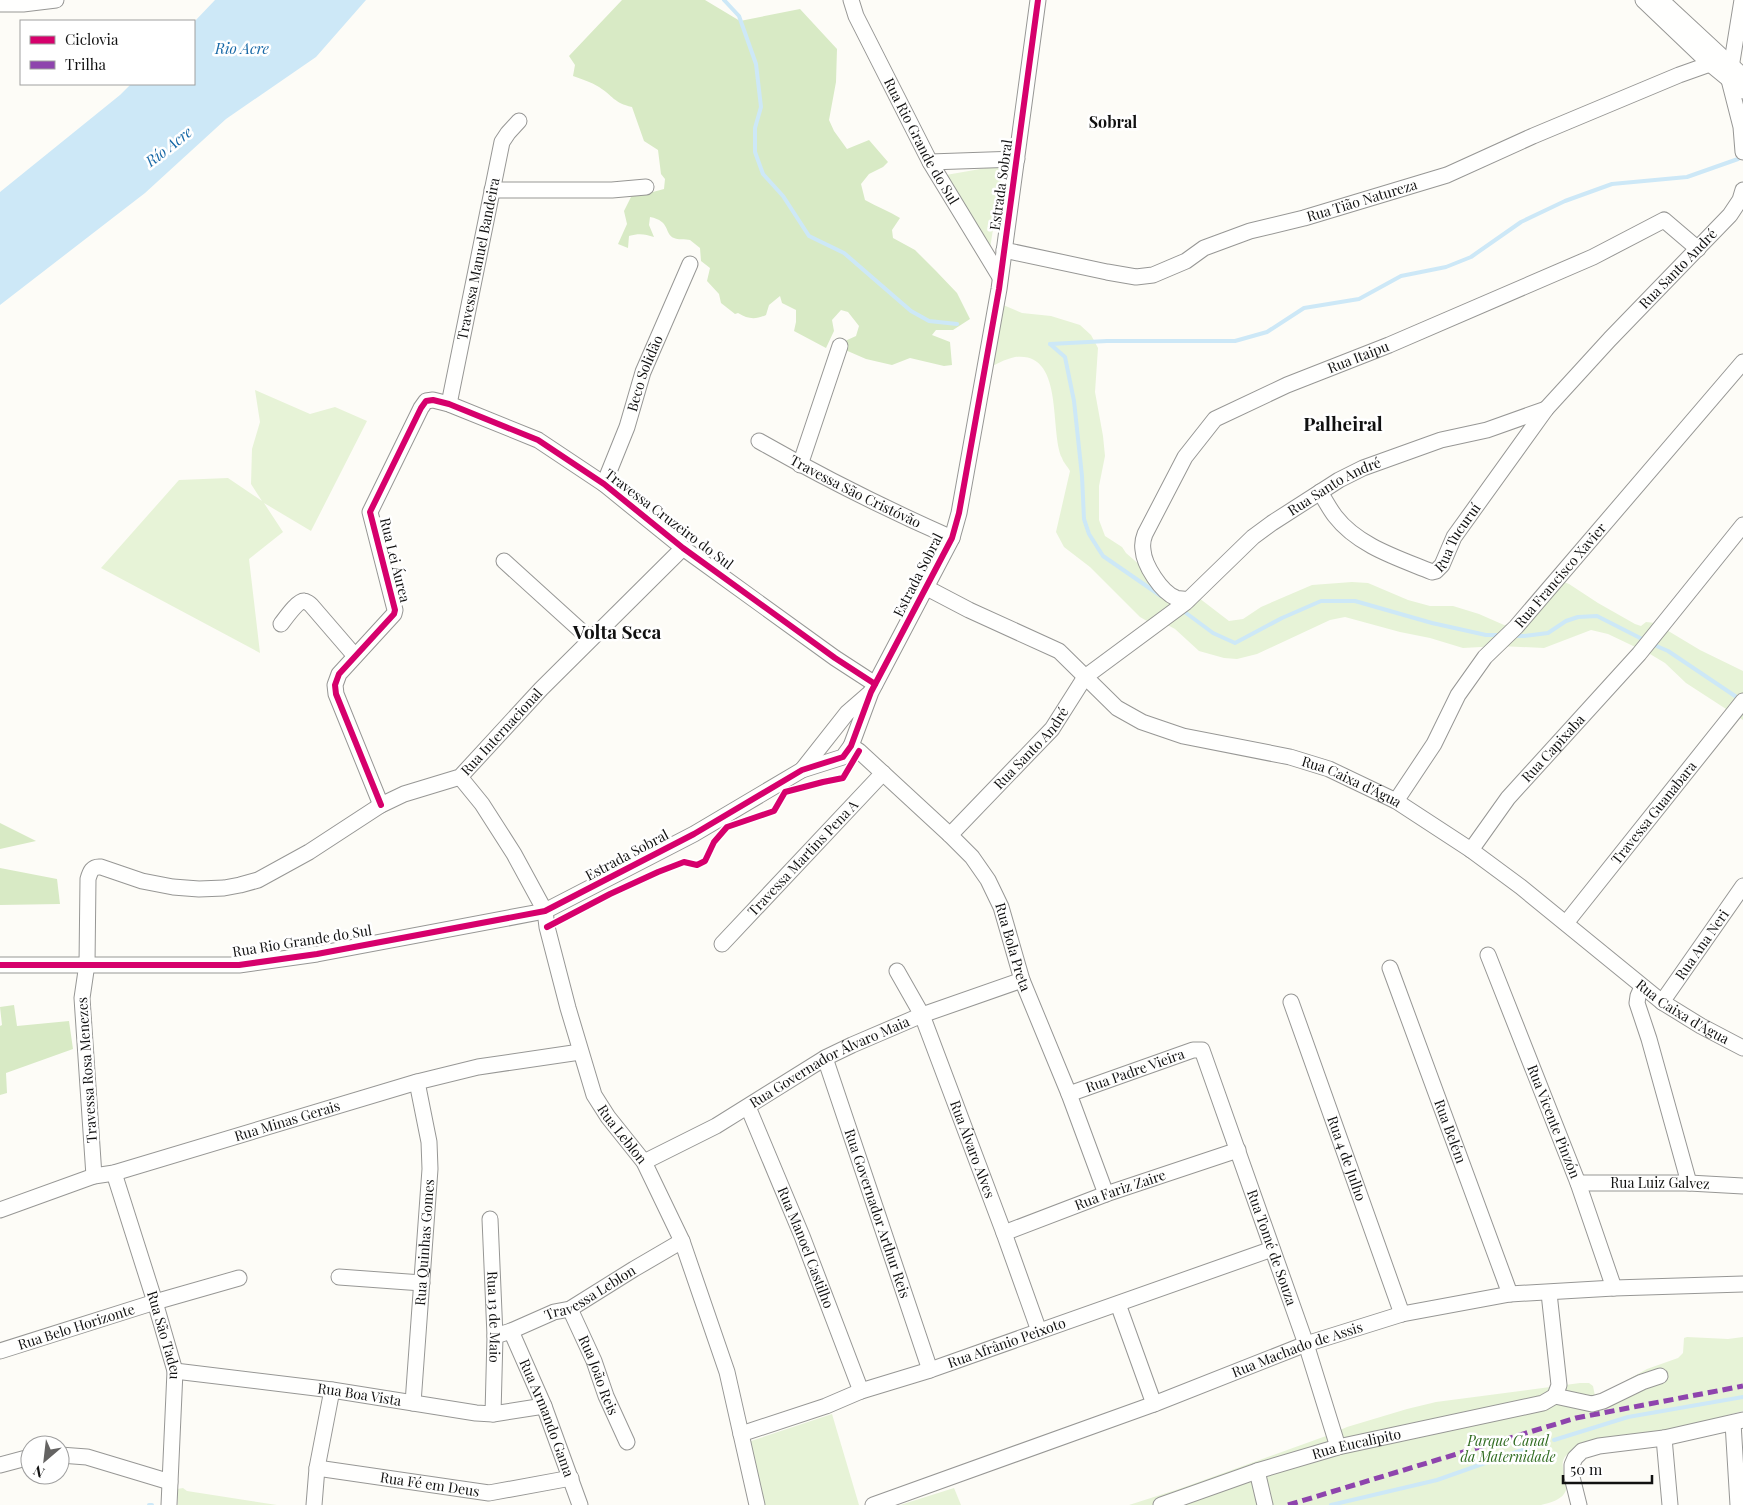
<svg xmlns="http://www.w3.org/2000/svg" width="1743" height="1505" font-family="'Playfair Display',serif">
	<rect width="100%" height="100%" fill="#fdfcf7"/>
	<g fill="#e7f3d7">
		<polygon points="1003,165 989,255 946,175"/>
		<path d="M996,302l26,11 29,3 29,9 11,10 7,13 -3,44 8,44 2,20 -6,30v34l6,16 17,11 4,6 31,27 15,10 27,8 30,23 14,-2 18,-12 51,-22 40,-3 16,1 40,17 22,6h23l26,8 25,11 26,-3 34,-40 5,2 29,19 37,21 6,2 5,-4 9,1 45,27 43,21v49l-57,-37 -21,-20 -15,-9 -42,-20 -17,-4 -47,18 -45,-2 -36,2 -33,-10 -30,-6 -55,-15 -15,3 -73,34 -20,5 -13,-1 -25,-7 -24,-22 -13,-7 -15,-1 -7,-4 -50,-50 -26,-20 -8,-15 14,-61c-2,-4 -7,-9 -8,-13 -13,-28 3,-107 -47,-101 -10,2 -20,8 -29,12z"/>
		<polygon points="255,390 310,414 335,407 367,421 311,531 264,503 283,532 249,559 260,653 101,568 179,480 228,478 262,501 251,484 252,449 260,422"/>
		<path d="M1687,1337l41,2 15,-2v74c-24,6 -47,13 -71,18 -30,5 -75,9 -101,23 -26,14 22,42 -30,53h-412l53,-17 144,-52 21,-9 60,-18 29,-7 144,-19h9l4,3 2,10 18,-5 14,-11 20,-11 31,-11 5,-5 1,-15z"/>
		<polygon points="832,1414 859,1505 764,1505 748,1442"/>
		<polygon points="183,1488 187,1491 277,1505 178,1505 177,1489"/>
		<polygon points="954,1488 961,1505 900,1505"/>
	</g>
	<g fill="#d8eac5">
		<path d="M622,0h83l35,21 60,-12 37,40 -1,33 -7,38 5,11 13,18 22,-9 19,22 -5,5 -14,7 -8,10 4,16c12,7 24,11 35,18l-8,12 1,8 22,12 21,21 21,22 13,26 -17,11h-17l-4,5 18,7 2,23 -8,1 -34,-8 -18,7 -26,-6 -23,-10 2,-8 11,-5 3,-10 -11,-14 -7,-2 -9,10 2,11 -8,17 -32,-17 2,-9v-12l-14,-7 -2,-7 -11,9 -3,10c-11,5 -18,4 -28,-2l-3,1 -14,-11 -2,-9 -12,-13 3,-13 -9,-7 -1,-13 -10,-8c-4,-1 -13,0 -16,-2 -10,-4 -3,-17 -24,-21l-1,8 5,12c-9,-3 -15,-4 -25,-1l-1,12 -10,-4 9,-20 -3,-13 9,-18h16l15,-4 1,-10 -4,-5 -3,-24 -14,-9 -12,-34c-18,-4 -19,-11 -33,-20 -8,-5 -18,-8 -26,-11l2,-11 -6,-9z"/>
		<polygon points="0,823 36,841 0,849"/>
		<polygon points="0,868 57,879 60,904 0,905"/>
		<polygon points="14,1005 17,1026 69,1021 73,1049 6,1073 7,1093 0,1095 0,1026 2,1025 0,1007"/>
	</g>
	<polygon fill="#cde8f7" points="215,0 366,0 316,57 226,119 145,193 0,305 0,192 120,95 131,84 194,84 194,22"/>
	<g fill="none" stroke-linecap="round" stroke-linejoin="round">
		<g stroke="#cde8f7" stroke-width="4">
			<polyline points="724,0 739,16 756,64 761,107 755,128 755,152 763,174 783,196 809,236 844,253 911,311 929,321 957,324"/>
			<polyline points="1050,344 1065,357 1074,401 1082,476 1084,519 1089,534 1103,556 1161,596"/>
			<polyline points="1050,344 1107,341 1235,341 1267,332 1304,308 1359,299 1401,276 1446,267 1471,257 1521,222 1565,201 1612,184 1687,177 1738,159"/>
			<polyline points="1182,610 1213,633 1235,643 1282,618 1321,601 1355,601 1432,623 1486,635 1501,635"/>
			<polyline points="1513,636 1524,636 1548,633 1566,621 1578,617 1597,616 1646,641"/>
			<polyline points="1652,644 1668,651 1741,700"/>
			<polyline points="1554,1440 1628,1417 1743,1397"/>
			<polyline points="149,1505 152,1505"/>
			<polyline points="1331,1505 1437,1480 1539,1444"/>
		</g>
		<defs>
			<g id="minor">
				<path id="s1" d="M851,0l5,16 74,146 70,115"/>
				<polyline points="1643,0 1710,64 1743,91"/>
				<polyline points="1661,0 1743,76"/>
				<polyline points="1742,0 1729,80 1741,127 1743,152"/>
				<polyline points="0,4 23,4 56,0"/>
				<polyline points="930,162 1017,159"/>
				<polyline points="492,190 612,190 646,187"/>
				<path id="s2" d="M1004,250l103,22 29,5 17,-2 33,-14 18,-13 46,-17 54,-13 143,-43 86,-39 146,-61 31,-11"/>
				<path id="s3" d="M449,404l53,-262 6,-9 11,-12"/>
				<path id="s4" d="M759,441c63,36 127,68 193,97"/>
				<polyline points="800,465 840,346"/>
				<path id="s5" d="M604,484l23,-57 16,-55 47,-108"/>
				<path id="s6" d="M1320,492c5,8 9,16 15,24 23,30 63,42 97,56l4,-1 6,-6 12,-28 92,-128 64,-70 120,-124 10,-15 3,-10"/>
				<polyline points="504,561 590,639"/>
				<path id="s7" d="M927,588l42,22 90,41 58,57 25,14 41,14 107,21 39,12 67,32 75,49 50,37 141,115 39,24 42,22"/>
				<path id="s8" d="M1188,600c-4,-1 -9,-1 -12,-2 -15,-6 -32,-33 -33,-48 -1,-6 0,-11 2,-16l40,-77 30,-38 72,-34 102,-40 204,-88 71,-37 34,29"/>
				<path d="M281,624c4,-5 17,-24 23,-23 2,0 6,3 7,4l44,51"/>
				<path id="s9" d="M851,746l8,5 91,84 22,22 16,23 13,27 21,73 47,114 37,100"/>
				<polyline points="802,770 847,713 870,693"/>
				<path id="s10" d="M460,777l22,27 32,50 31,57 2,16 21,81 26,87 14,22 36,45 38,79 45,131 30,133"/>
				<path id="s11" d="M1396,801l38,-57 24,-49 27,-38 31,-30 227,-265"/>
				<polyline points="381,805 336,694 335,685 339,674 394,614 395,610 370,512 421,408 426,401 433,400 449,404 538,440 604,484 683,548 835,658 875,684"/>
				<path id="s12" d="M950,835l102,-106 33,-52 100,-74 68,-66 19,-14 67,-43 24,-12 78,-28 46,-10 59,-21"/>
				<path id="s13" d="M1471,850l37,-52 131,-144 104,-129"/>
				<path id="s14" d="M1566,923l177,-222"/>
				<path id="s15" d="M722,944l161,-171"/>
				<path id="s16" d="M1488,955l90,228 36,105"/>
				<polyline points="0,965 239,965 317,954 545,911 694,834 802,770 843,757 851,746 871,692 952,538 959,513 999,289 1038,0"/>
				<path id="s17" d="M1390,968l120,326"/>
				<path id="s18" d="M897,971l25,44 82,218 35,98"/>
				<polyline points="1642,987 1638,996 1637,1003 1649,1039 1689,1183"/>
				<path id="s19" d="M1291,1002l111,312"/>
				<path id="s20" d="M1662,1002l81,-116"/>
				<path id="s21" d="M825,1058l105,312"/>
				<path id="s22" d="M1069,1094l124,-44h9l104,294 32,103"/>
				<path id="s23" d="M748,1107l54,129 59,155"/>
				<path id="s24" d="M644,1162l72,-36 109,-68 27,-13 70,-30 100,-35"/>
				<path id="s25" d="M114,1173l41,129 20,69 -6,134"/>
				<path id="s26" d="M94,1176l-12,-178 5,-34 1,-85c2,-7 4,-13 13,-12l41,14 31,6 26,2 25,-1 16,-3 18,-5 51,-28 72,-47 23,-11 56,-17 81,-88 142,-141"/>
				<path id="s27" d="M1578,1183h111l54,3"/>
				<path id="s28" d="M0,1210l94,-34 20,-3 303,-91 61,-15 102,-15"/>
				<path id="s29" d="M490,1219l5,117 -2,78"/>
				<path id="s30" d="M1004,1233l102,-39 132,-44"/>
				<polyline points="339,1277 422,1283"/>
				<polyline points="1549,1293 1559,1385 1555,1396"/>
				<polyline points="1118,1304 1154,1404"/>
				<path id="s31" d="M570,1309l24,52 12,35 21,46"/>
				<path id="s32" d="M511,1331l33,75 36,99"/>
				<path id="s33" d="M495,1336l16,-5 43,-19 16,-3 64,-40 48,-28"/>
				<path id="s34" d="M0,1351l155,-49 84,-24"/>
				<path id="s35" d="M175,1371l157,19 144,23 17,1 51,-8"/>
				<polyline points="1555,1396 1592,1404 1603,1401 1642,1382 1660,1376"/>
				<path id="s36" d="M413,1403l17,-234 -1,-27 -12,-60"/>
				<polyline points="1733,1423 1738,1505"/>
				<path id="s37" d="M741,1434l85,-28 35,-15 69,-21 342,-121"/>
				<polyline points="1664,1438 1670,1505"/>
				<polyline points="60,1455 87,1457 170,1482"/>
				<polyline points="0,1465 30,1457"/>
				<path id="s38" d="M317,1468l172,25 82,-15"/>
				<polyline points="1257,1471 1265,1505"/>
				<polyline points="314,1505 317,1468 332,1390"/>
				<path id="s39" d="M873,1505l281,-101 152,-60 96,-30 108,-20 104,-6 129,-4"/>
				<path id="s40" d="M1161,1505l96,-34 81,-24 205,-44 12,-7"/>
				<polyline points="1579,1505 1572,1477 1572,1465 1575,1458 1582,1451 1599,1446 1664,1438 1743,1420"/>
			</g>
		</defs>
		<use href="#minor" stroke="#979795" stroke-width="17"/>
		<use href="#minor" stroke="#fffffe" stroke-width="15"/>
		<polyline stroke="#8e44ad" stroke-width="5" stroke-dasharray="10 5" stroke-linecap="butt" points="1288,1505 1576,1418 1743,1386"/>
		<defs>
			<g id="cycleway">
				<polyline points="381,805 336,694 335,685 339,674 394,614 395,610 370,512 421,408 426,401 433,400 449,404 538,440 604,484 683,548 835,658 875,684"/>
				<polyline points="547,927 610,894 658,872 684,862 697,865 705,861 714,842 727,827 774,811 785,792 823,782 843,778 859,751"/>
				<polyline points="0,965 239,965 317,954 545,911 694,834 802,770 843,757 851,746 871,692 952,538 959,513 999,289 1038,0"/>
			</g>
		</defs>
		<use href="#cycleway" stroke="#fff" stroke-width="9"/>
		<use href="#cycleway" stroke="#d6006c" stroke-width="6"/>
	</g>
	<g text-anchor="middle" stroke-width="5" stroke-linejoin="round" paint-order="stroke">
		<g font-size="14" fill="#111" stroke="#fff">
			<text dy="5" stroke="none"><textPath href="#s1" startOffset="158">Rua Rio Grande do Sul</textPath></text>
			<text transform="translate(1001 185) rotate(-82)" y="5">Estrada Sobral</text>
			<text dy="5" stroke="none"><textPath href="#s2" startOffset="375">Rua Tião Natureza</textPath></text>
			<text dy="5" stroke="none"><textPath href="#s3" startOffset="148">Travessa Manuel Bandeira</textPath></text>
			<text dy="5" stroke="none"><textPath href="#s6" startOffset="535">Rua Santo André</textPath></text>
			<text dy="5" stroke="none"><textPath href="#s8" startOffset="380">Rua Itaipu</textPath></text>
			<text dy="5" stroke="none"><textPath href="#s5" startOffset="118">Beco Solidão</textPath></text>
			<text dy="5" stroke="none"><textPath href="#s12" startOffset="524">Rua Santo André</textPath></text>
			<text dy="5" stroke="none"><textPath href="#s4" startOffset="109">Travessa São Cristóvão</textPath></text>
			<text transform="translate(669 519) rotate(37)" y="5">Travessa Cruzeiro do Sul</text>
			<text dy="5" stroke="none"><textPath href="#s6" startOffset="186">Rua Tucuruí</textPath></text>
			<text transform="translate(395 560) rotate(76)" y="5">Rua Lei Áurea</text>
			<text transform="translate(918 575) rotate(-63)" y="5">Estrada Sobral</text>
			<text dy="5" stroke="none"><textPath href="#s11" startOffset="281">Rua Francisco Xavier</textPath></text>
			<text dy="5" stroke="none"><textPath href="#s26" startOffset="768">Rua Internacional</textPath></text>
			<text dy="5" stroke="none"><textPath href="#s13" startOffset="131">Rua Capixaba</textPath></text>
			<text dy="5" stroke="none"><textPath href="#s12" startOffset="119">Rua Santo André</textPath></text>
			<text dy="5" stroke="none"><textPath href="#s7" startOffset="475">Rua Caixa d'Água</textPath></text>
			<text dy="5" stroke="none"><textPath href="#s14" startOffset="141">Travessa Guanabara</textPath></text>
			<text transform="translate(627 855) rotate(-28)" y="5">Estrada Sobral</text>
			<text dy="5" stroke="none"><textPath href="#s15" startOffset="118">Travessa Martins Pena A</textPath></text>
			<text transform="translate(302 941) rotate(-9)" y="5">Rua Rio Grande do Sul</text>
			<text dy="5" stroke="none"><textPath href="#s20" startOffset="70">Rua Ana Neri</textPath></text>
			<text dy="5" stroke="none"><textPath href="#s9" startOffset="264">Rua Bola Preta</textPath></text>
			<text dy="5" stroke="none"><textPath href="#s7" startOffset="880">Rua Caixa d'Água</textPath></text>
			<text dy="5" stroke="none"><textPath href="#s24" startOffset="211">Rua Governador Álvaro Maia</textPath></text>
			<text transform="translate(87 1070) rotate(-94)" y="5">Travessa Rosa Menezes</text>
			<text dy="5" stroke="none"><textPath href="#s22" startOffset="70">Rua Padre Vieira</textPath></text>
			<text dy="5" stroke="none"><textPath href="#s28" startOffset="301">Rua Minas Gerais</textPath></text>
			<text dy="5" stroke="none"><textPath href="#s16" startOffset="179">Rua Vicente Pinzón</textPath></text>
			<text dy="5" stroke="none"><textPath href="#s17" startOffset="174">Rua Belém</textPath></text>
			<text dy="5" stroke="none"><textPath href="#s10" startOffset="398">Rua Leblon</textPath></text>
			<text dy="5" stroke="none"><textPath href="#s18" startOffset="194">Rua Álvaro Alves</textPath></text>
			<text dy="5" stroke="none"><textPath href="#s19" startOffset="166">Rua 4 de Julho</textPath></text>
			<text dy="5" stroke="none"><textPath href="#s27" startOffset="82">Rua Luiz Galvez</textPath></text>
			<text dy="5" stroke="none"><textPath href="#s30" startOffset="124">Rua Fariz Zaire</textPath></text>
			<text dy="5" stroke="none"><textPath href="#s21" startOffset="164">Rua Governador Arthur Reis</textPath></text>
			<text dy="5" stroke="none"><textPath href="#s36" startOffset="161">Rua Quinhas Gomes</textPath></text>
			<text dy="5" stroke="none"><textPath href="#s22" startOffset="350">Rua Tomé de Souza</textPath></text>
			<text dy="5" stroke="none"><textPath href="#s23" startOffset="152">Rua Manoel Castilho</textPath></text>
			<text dy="5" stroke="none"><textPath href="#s33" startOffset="105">Travessa Leblon</textPath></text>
			<text dy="5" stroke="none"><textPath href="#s29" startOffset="98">Rua 13 de Maio</textPath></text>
			<text dy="5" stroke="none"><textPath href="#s34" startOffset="80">Rua Belo Horizonte</textPath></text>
			<text dy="5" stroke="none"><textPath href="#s25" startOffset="170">Rua São Tadeu</textPath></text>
			<text dy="5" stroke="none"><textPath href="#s37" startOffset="281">Rua Afrânio Peixoto</textPath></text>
			<text dy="5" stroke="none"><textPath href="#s39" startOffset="452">Rua Machado de Assis</textPath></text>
			<text dy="5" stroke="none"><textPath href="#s31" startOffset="72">Rua João Reis</textPath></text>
			<text dy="5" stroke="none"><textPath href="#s35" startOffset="186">Rua Boa Vista</textPath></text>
			<text dy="5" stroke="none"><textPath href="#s32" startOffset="94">Rua Armando Gama</textPath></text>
			<text dy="5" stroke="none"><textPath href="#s40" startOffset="205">Rua Eucalipito</textPath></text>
			<text dy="5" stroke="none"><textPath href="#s38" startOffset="114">Rua Fé em Deus</textPath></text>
		</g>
		<g font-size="14" font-style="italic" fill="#2f6b1f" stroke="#fff">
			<text x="1508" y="1446">Parque Canal<tspan x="1508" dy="16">da Maternidade</tspan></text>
		</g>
		<g font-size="15" font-style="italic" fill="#1768a6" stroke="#fff">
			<text x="242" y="54">Rio Acre</text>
			<text transform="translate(169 147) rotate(-38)" y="5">Río Acre</text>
		</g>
		<g font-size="16" font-weight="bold" fill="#111" stroke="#fff">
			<text x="1113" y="128">Sobral</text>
		</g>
		<g font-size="19" font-weight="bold" fill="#111" stroke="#fff">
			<text x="1343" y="431">Palheiral</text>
			<text x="617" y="639">Volta Seca</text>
		</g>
	</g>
	<rect x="20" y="20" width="175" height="65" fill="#ffffff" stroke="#a0a0a0"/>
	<rect x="30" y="36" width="25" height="8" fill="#d6006c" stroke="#a0a0a0"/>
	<text x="65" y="45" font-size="15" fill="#111111">Ciclovia</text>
	<rect x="30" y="61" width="25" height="8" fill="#8e44ad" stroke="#a0a0a0"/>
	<text x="65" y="70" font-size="15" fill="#111111">Trilha</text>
	<g transform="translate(45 1460) rotate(208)"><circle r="24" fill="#ffffff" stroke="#a0a0a0"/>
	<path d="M0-4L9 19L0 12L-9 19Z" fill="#646362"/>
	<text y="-8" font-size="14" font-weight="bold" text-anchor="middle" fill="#111111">N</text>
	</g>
	<path d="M1563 1475v8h89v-8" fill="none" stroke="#111111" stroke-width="2.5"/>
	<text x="1570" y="1475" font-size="15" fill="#111111" stroke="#ffffff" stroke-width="4" paint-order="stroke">50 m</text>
</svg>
